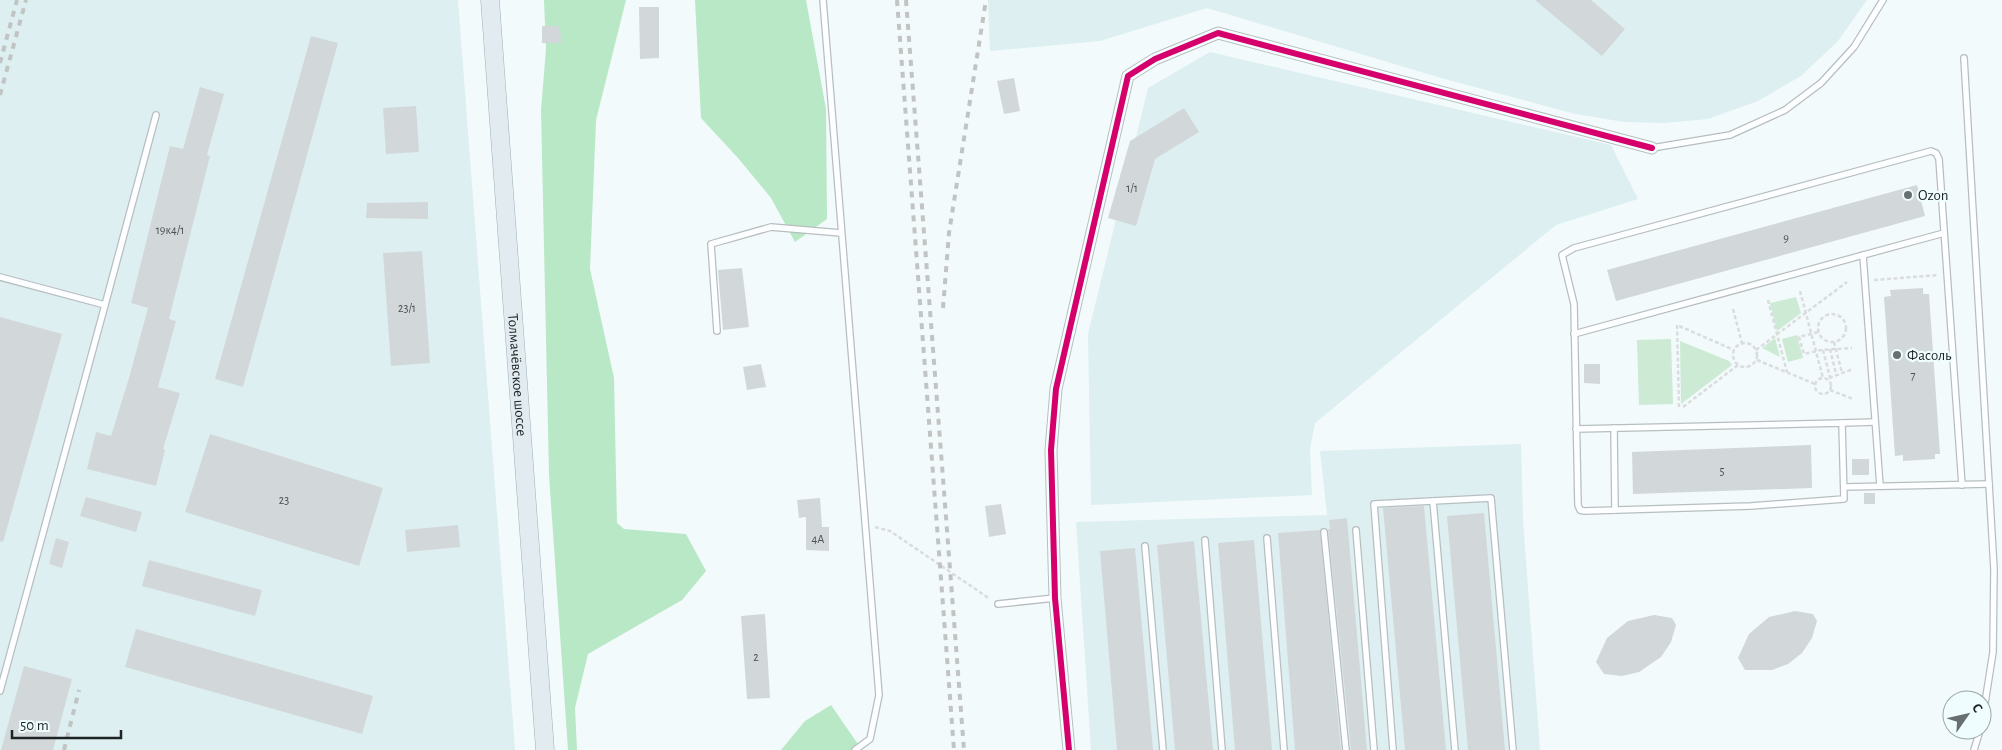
<svg xmlns="http://www.w3.org/2000/svg" width="2002" height="750" font-family="'Alegreya Sans',sans-serif">
	<rect width="100%" height="100%" fill="#f2fafc"/>
	<g fill="#ddeff1">
		<polygon points="0,0 458,0 515,750 0,750"/>
		<polygon points="988,0 1867,0 1838,41 1801,76 1758,101 1708,119 1665,123 1624,122 1575,114 1441,78 1207,8 1100,41 990,51"/>
		<polygon points="1210,52 1611,145 1638,199 1556,225 1315,423 1310,449 1312,495 1091,505 1088,334 1148,88"/>
		<polygon points="1521,444 1523,520 1540,750 1091,750 1076,522 1327,515 1320,451"/>
	</g>
	<g fill="#ccead4">
		<polygon points="1796,297 1801,313 1777,331 1770,303"/>
		<polygon points="1797,335 1803,358 1788,362 1782,339"/>
		<polygon points="1775,338 1780,357 1762,348"/>
		<polygon points="1671,339 1673,404 1639,405 1637,340"/>
		<polygon points="1680,341 1729,361 1732,365 1681,404"/>
	</g>
	<g fill="#b9e8c6">
		<polygon points="544,0 626,0 596,120 590,269 614,378 617,523 624,529 686,534 706,571 682,600 588,654 575,708 577,750 568,750 549,475 541,110 546,49"/>
		<polygon points="695,0 806,0 826,109 827,219 795,242 771,198 738,158 701,118"/>
		<polygon points="831,705 862,750 781,750 805,721"/>
	</g>
	<g fill="#d2d8d9">
		<polygon points="1535,0 1591,0 1625,29 1602,56"/>
		<polygon points="639,7 659,7 659,58 640,59"/>
		<polygon points="542,26 560,26 561,43 542,43"/>
		<polygon points="311,36 338,43 243,387 215,379"/>
		<polygon points="1014,78 1020,111 1004,114 997,81"/>
		<polygon points="200,87 224,94 207,155 210,156 169,319 176,321 158,387 180,393 163,449 165,450 156,486 87,469 96,432 111,436 129,378 148,308 131,303 170,146 183,149"/>
		<polygon points="416,106 419,152 386,154 383,108"/>
		<polygon points="1184,108 1199,132 1155,159 1136,226 1108,218 1130,141"/>
		<polygon points="1917,185 1925,216 1616,301 1607,270"/>
		<polygon points="428,202 428,219 366,218 367,203"/>
		<polygon points="422,251 430,363 391,366 383,253"/>
		<polygon points="742,268 749,327 723,330 718,270"/>
		<polygon points="1923,288 1923,294 1929,294 1940,454 1935,454 1935,459 1903,461 1903,455 1895,456 1884,297 1891,296 1890,290"/>
		<polygon points="0,317 62,334 3,542 0,541"/>
		<polygon points="761,364 766,387 747,390 743,367"/>
		<polygon points="1584,364 1600,364 1600,384 1584,383"/>
		<polygon points="210,434 383,488 359,566 185,512"/>
		<polygon points="1811,445 1812,488 1633,494 1632,452"/>
		<rect x="1852" y="459" width="17" height="16"/>
		<rect x="1864" y="493" width="11" height="11"/>
		<polygon points="86,497 142,512 136,532 80,516"/>
		<polygon points="820,498 822,527 829,527 829,551 806,550 806,517 799,518 797,500"/>
		<polygon points="1001,504 1006,534 989,537 985,506"/>
		<polygon points="1424,506 1446,750 1405,750 1383,508"/>
		<polygon points="1484,513 1505,750 1468,750 1447,516"/>
		<polygon points="1347,518 1367,750 1351,750 1328,529 1330,529 1329,520"/>
		<polygon points="458,525 460,547 407,552 405,530"/>
		<polygon points="1320,530 1341,750 1295,750 1278,533"/>
		<polygon points="56,538 69,542 62,568 49,564"/>
		<polygon points="1254,540 1272,750 1235,750 1218,543"/>
		<polygon points="1194,541 1213,750 1175,750 1157,545"/>
		<polygon points="1135,548 1153,750 1117,750 1100,551"/>
		<polygon points="149,560 262,590 255,616 142,586"/>
		<polygon points="1795,611 1813,614 1817,621 1812,638 1802,653 1788,664 1772,670 1745,670 1738,658 1749,634 1769,617"/>
		<polygon points="765,614 770,698 747,699 741,616"/>
		<polygon points="1654,615 1672,618 1676,625 1671,642 1661,657 1639,672 1622,676 1604,674 1596,662 1607,638 1628,621"/>
		<polygon points="136,629 373,696 362,734 125,667"/>
		<polygon points="24,666 72,679 53,750 1,750"/>
	</g>
	<g fill="none" stroke-linecap="round" stroke-linejoin="round">
		<defs>
			<g id="service">
				<polyline points="823,0 879,695 870,739 855,750"/>
				<polyline points="1964,58 1994,569 1993,652 1982,722"/>
				<polyline points="1652,148 1730,135 1785,110 1821,83 1854,47 1883,0"/>
				<polyline points="1863,255 1880,486"/>
				<polyline points="0,277 105,305 156,115"/>
				<polyline points="717,331 711,244 771,227 841,233"/>
				<polyline points="1574,334 1944,233"/>
				<polyline points="1842,423 1875,422"/>
				<polyline points="1614,428 1615,510"/>
				<polyline points="1576,429 1842,423 1844,499 1751,506 1584,511 1580,510 1578,505 1574,304 1562,255 1574,248 1931,151 1936,153 1939,159 1962,485"/>
				<polyline points="1844,487 1989,484"/>
				<polyline points="1433,501 1455,750"/>
				<polyline points="1356,530 1374,750"/>
				<polyline points="1324,532 1346,750"/>
				<polyline points="1267,538 1284,750"/>
				<polyline points="1205,540 1222,750"/>
				<polyline points="1145,546 1163,750"/>
				<polyline points="998,604 1055,598"/>
				<polyline points="0,691 105,305"/>
				<polyline points="1393,750 1374,504 1491,498 1513,750"/>
				<polyline points="1974,750 1980,730"/>
			</g>
			<polyline id="minor" points="1069,750 1055,598 1051,450 1056,389 1128,76 1155,59 1218,33 1652,148"/>
			<g id="primary">
				<path id="s1" d="M490,0l55,750"/>
			</g>
		</defs>
		<use href="#service" stroke="#b8bec0" stroke-width="8"/>
		<use href="#minor" stroke="#b8bec0" stroke-width="13"/>
		<use href="#primary" stroke="#9fb1b9" stroke-width="19"/>
		<g stroke="#dadcdd" stroke-width="2.5" stroke-dasharray="4 2.5" stroke-linecap="butt">
			<polyline points="1874,280 1938,275"/>
			<polyline points="1800,291 1823,378"/>
			<polyline points="1768,300 1787,372"/>
			<polyline points="1733,309 1742,343"/>
			<circle cx="1832" cy="328" r="14"/>
			<polyline points="1818,332 1799,337 1804,354 1821,350 1852,348"/>
			<polyline points="1834,342 1842,373"/>
			<circle cx="1745" cy="355" r="12"/>
			<polyline points="1830,349 1836,374"/>
			<polyline points="1756,350 1847,282"/>
			<polyline points="1823,350 1830,377"/>
			<polyline points="1757,360 1815,384"/>
			<circle cx="1823" cy="386" r="8"/>
			<polyline points="1829,378 1853,369"/>
			<polyline points="1830,390 1853,399"/>
			<polyline points="1679,407 1677,325 1734,350"/>
			<polyline points="1683,407 1738,365"/>
			<polyline points="875,527 890,531 990,599"/>
		</g>
		<use href="#service" stroke="#fdfeff" stroke-width="5.5"/>
		<use href="#minor" stroke="#fdfeff" stroke-width="11"/>
		<use href="#primary" stroke="#e2ebf0" stroke-width="18"/>
		<g stroke="#c2c4c4" stroke-width="4" stroke-dasharray="6 6" stroke-linecap="butt">
			<polyline points="897,0 954,750"/>
			<polyline points="906,0 964,750"/>
			<polyline points="0,63 17,0"/>
			<polyline points="0,95 26,0"/>
			<polyline points="943,308 949,233 986,0"/>
			<polyline points="64,750 79,690"/>
		</g>
		<defs>
			<polyline id="cycleway" points="1069,750 1055,598 1051,450 1056,389 1128,76 1155,59 1218,33 1652,148"/>
		</defs>
		<use href="#cycleway" stroke="#effdff" stroke-width="9"/>
		<use href="#cycleway" stroke="#d6006c" stroke-width="6"/>
	</g>
	<g fill="#686f70" stroke="#effdff" stroke-width="2">
		<circle cx="1908" cy="195" r="5"/>
		<circle cx="1897" cy="355" r="5"/>
	</g>
	<g text-anchor="middle" stroke-width="4.5" stroke-linejoin="round" paint-order="stroke">
		<g font-size="12" fill="#4b5152">
			<text x="1132" y="192">1/1</text>
			<text x="170" y="234">19к4/1</text>
			<text x="1786" y="242">9</text>
			<text x="407" y="312">23/1</text>
			<text x="1913" y="379">7</text>
			<text x="1722" y="475">5</text>
			<text x="284" y="504">23</text>
			<text x="818" y="543">4А</text>
			<text x="756" y="661">2</text>
		</g>
		<g font-size="15" fill="#1e2425" stroke="#effdff" text-anchor="start">
			<text x="1918" y="200">Ozon</text>
			<text x="1907" y="360">Фасоль</text>
		</g>
		<g font-size="15" fill="#1e2425" stroke="#effdff">
			<text dy="5" stroke="none"><textPath href="#s1" startOffset="376">Толмачёвское шоссе</textPath></text>
		</g>
	</g>
	<g transform="translate(1967 715) rotate(56)"><circle r="24" fill="#effdff" stroke="#9ba6a8"/>
	<path d="M0-4L9 19L0 12L-9 19Z" fill="#686f70"/>
	<text y="-8" font-size="14" font-weight="bold" text-anchor="middle" fill="#1e2425">С</text>
	</g>
	<path d="M12 730v8h109v-8" fill="none" stroke="#1e2425" stroke-width="2.5"/>
	<text x="20" y="730" font-size="15" fill="#1e2425" stroke="#effdff" stroke-width="4" paint-order="stroke">50 m</text>
</svg>
